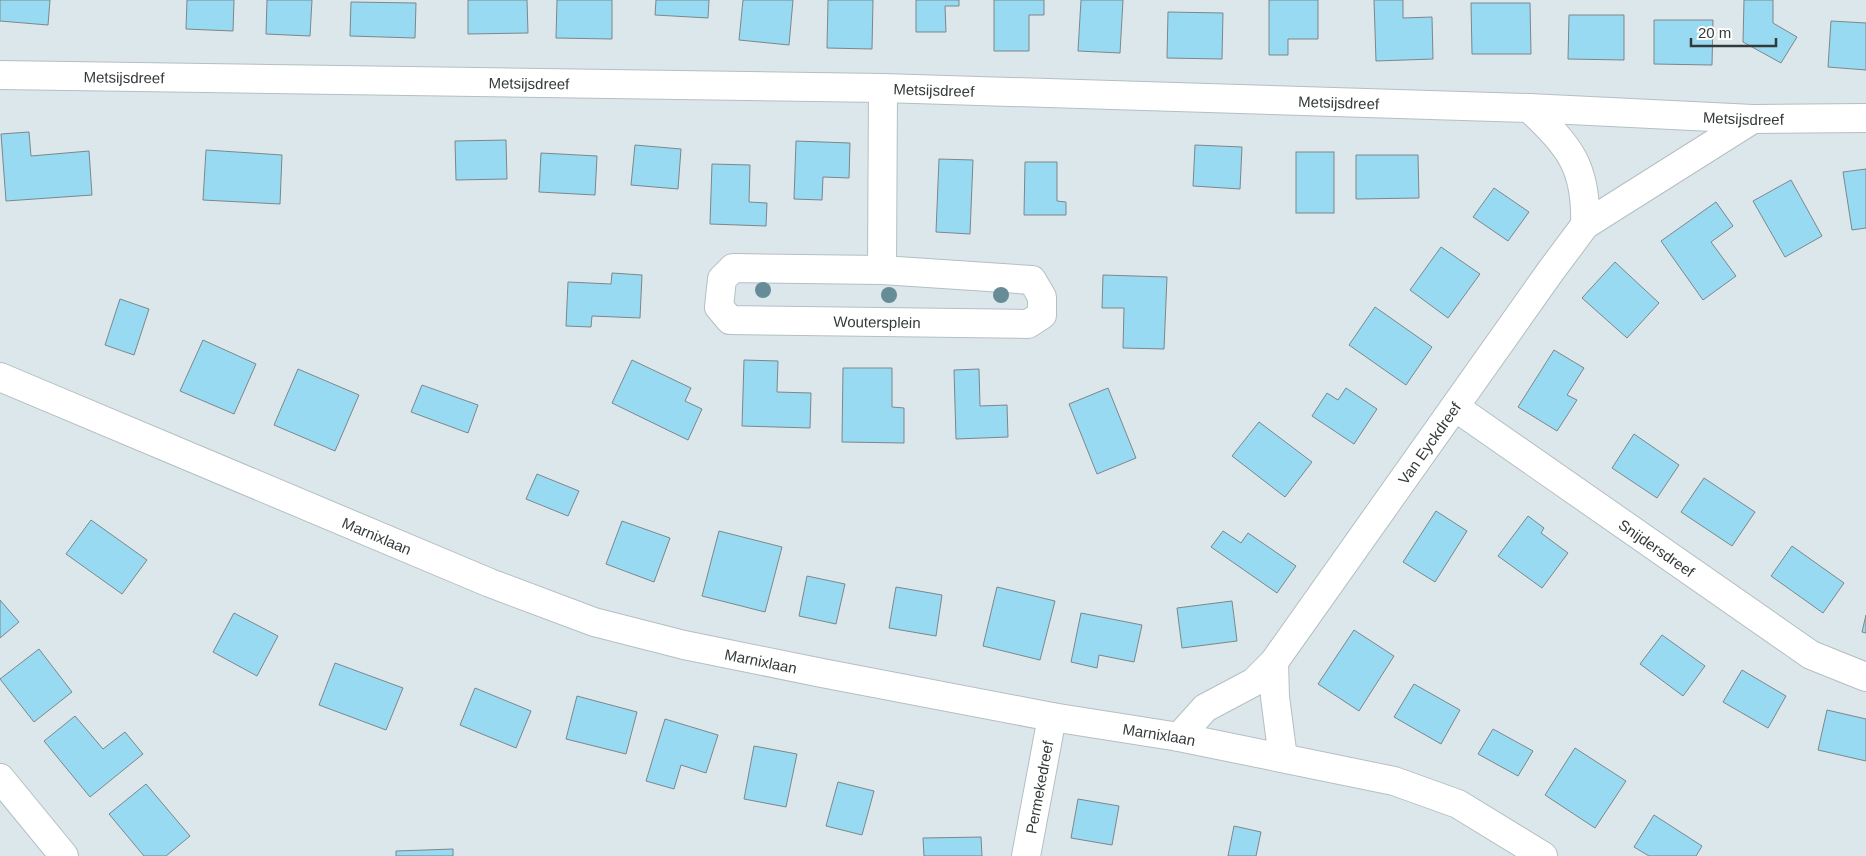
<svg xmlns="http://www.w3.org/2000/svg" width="1866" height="856" font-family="Arial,sans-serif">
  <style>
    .building { fill: #97daf1; stroke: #7d878b }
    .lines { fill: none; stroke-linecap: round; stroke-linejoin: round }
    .street-casing { stroke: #b4bfc3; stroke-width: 30 }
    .street { stroke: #fff; stroke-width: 28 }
    .tree { fill: #658c97 }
    .labels { text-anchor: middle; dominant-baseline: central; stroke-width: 4.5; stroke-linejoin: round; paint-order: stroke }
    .street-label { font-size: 15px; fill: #34393a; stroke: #fff }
  </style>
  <rect width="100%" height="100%" fill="#dce7eb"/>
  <g class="building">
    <polygon points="0,0 50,0 48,25 0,21"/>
    <polygon points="187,0 234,0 233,31 186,29"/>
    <polygon points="267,0 312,0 310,36 266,34"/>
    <polygon points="468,0 527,0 528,33 468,34"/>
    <polygon points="557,0 612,0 612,39 556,38"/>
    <polygon points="656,0 709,0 708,18 655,15"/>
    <polygon points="743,0 793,0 789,45 739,40"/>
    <polygon points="828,0 873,0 872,49 827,48"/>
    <polygon points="916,0 959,0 959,6 945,6 946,32 916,32"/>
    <polygon points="994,0 1044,0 1044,15 1029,15 1029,51 994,51"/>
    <polygon points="1081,0 1123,0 1120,53 1078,51"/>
    <polygon points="1269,0 1318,0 1318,39 1288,39 1288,55 1269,55"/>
    <polygon points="1374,0 1403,0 1403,18 1432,17 1433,59 1376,61"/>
    <polygon points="1744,0 1773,0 1773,23 1797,37 1781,63 1743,42"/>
    <polygon points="351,2 416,3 415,38 350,36"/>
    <polygon points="1471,3 1530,3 1531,54 1472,54"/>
    <polygon points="1168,12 1223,13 1222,59 1167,58"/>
    <polygon points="1569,15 1624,15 1624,60 1568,59"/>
    <polygon points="1654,20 1713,20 1712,65 1654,64"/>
    <polygon points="1831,21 1866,23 1866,70 1828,67"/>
    <polygon points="29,132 31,156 89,151 92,195 6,201 1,134"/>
    <polygon points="506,140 507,179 456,180 455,141"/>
    <polygon points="796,141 850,143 849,178 823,177 822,200 794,199"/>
    <polygon points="635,145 681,149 678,189 631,185"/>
    <polygon points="1195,145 1242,147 1240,189 1193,186"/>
    <polygon points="206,150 282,155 280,204 203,200"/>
    <rect x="1296" y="152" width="38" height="61"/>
    <polygon points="541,153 597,156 595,195 539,192"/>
    <polygon points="1356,155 1418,155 1419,198 1356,199"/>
    <polygon points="939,159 973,160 970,234 936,232"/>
    <polygon points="1025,162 1057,162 1057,201 1066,202 1066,215 1024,215"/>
    <polygon points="712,164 750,165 749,202 767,203 766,226 710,224"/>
    <polygon points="1866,169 1866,228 1852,230 1843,172"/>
    <polygon points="1791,180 1822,236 1785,257 1753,201"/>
    <polygon points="1494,188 1529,212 1508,241 1473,217"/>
    <polygon points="1716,202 1733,226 1711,242 1736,276 1703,300 1661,241"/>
    <polygon points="1441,247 1480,274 1448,318 1410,290"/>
    <polygon points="1615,262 1659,303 1627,338 1582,298"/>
    <polygon points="612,273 642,275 640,318 592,316 591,327 566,326 568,282 611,284"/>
    <polygon points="1103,275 1167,277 1164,349 1123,348 1124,308 1102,308"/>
    <polygon points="120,299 149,309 134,355 105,345"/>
    <polygon points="1375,307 1432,347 1406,385 1349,345"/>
    <polygon points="203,340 256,364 234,414 180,391"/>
    <polygon points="1554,350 1584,368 1567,395 1577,400 1557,431 1518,407"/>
    <polygon points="632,360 691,388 685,401 702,409 688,440 612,403"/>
    <polygon points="744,360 778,361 777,392 811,393 810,428 742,426"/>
    <polygon points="843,368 892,368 892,407 904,408 904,443 842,442"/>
    <polygon points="298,369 359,395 335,451 274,425"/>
    <polygon points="979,369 980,406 1007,405 1008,437 956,439 954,370"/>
    <polygon points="422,385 478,405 468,433 411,412"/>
    <polygon points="1108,388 1136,458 1097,474 1069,404"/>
    <polygon points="1346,388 1377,409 1354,444 1312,416 1327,393 1338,400"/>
    <polygon points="1259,422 1312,462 1285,497 1232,456"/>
    <polygon points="1634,434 1679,465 1657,498 1612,468"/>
    <polygon points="537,474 579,491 568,516 526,499"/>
    <polygon points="1704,478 1755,512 1732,546 1681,512"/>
    <polygon points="1436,511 1467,531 1435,582 1403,562"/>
    <polygon points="1528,516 1544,528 1541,533 1568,553 1542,588 1498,556"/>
    <polygon points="91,520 147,560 122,594 66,554"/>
    <polygon points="622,521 670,538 654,582 606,564"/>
    <polygon points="719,531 782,547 765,612 702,596"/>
    <polygon points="1223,531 1241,543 1248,533 1296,566 1277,593 1211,547"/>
    <polygon points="1792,546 1844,583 1823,613 1771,576"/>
    <polygon points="807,576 845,584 836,624 799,616"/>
    <polygon points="896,587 942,595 936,636 889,628"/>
    <polygon points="997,587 1055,601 1040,660 983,646"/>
    <polygon points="0,600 19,622 0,638"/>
    <polygon points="1232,601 1237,641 1182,648 1177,608"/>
    <polygon points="234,613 278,636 257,676 213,652"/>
    <polygon points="1081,613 1142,625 1134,662 1099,655 1097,668 1071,662"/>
    <polygon points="1866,615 1866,633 1862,632"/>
    <polygon points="1354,630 1394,656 1359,711 1318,684"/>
    <polygon points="1662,635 1705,666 1683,696 1640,664"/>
    <polygon points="39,649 72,692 34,722 0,679"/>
    <polygon points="335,663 403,688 386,730 319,705"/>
    <polygon points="1742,670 1786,696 1768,728 1723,702"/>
    <polygon points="1414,684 1460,710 1441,744 1394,717"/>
    <polygon points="475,688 531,711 516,748 460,725"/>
    <polygon points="577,696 637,712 626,754 566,739"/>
    <polygon points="1827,710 1866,719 1866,761 1818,750"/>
    <polygon points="75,716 103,749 125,732 143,754 90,797 44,741"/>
    <polygon points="665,719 718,735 706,773 681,765 674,789 646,781"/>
    <polygon points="1493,729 1533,751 1518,776 1478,754"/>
    <polygon points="754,746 797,754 786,807 744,799"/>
    <polygon points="1575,748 1626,781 1595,828 1545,795"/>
    <polygon points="838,782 874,791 862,835 826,826"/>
    <polygon points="146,784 190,836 166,856 144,856 109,814"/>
    <polygon points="1078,799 1119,806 1112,845 1071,838"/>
    <polygon points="1654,815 1702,846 1696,856 1649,856 1634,847"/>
    <polygon points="1234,826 1261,832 1256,856 1228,856"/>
    <polygon points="981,837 982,856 924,856 923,838"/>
    <polygon points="453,849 453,856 396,856 396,851"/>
  </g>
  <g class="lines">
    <defs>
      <g id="street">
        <path id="s1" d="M0 75 883 88 1529 108 1753 119 1866 118"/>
        <path d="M1529 108C1570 147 1587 167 1585 225"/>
        <polygon points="733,268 882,270 1032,280 1042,297 1042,315 1028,324 730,320 719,307 722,279"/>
        <polyline points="882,270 883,88"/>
        <path id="s2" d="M0 377 490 583 594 622 684 645 822 673 1052 717 1179 737 1394 781 1458 804 1543 856"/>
        <path id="s3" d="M1455 407 1811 655 1866 677"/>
        <polyline points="1274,662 1275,697 1283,758"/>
        <path id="s4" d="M1179 737 1205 708 1254 682 1274 662 1550 272 1585 225 1753 119"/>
        <polyline points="0,778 64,856"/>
        <path id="s5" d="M1026 856 1052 717"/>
      </g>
    </defs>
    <use href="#street" class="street-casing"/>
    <use href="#street" class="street"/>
  </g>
  <g class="tree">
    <circle cx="763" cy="290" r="8"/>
    <circle cx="889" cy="295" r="8"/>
    <circle cx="1001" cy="295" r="8"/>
  </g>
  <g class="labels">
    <g class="street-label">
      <text stroke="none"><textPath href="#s1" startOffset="124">Metsijsdreef</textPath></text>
      <text stroke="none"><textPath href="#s1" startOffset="529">Metsijsdreef</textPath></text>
      <text stroke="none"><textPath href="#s1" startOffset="934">Metsijsdreef</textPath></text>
      <text stroke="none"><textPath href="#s1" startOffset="1339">Metsijsdreef</textPath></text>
      <text stroke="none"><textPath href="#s1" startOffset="1744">Metsijsdreef</textPath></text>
      <text transform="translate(877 322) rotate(1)">Woutersplein</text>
      <text stroke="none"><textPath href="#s4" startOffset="391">Van Eyckdreef</textPath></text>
      <text stroke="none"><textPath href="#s2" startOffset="409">Marnixlaan</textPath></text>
      <text stroke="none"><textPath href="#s3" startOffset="246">Snijdersdreef</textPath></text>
      <text stroke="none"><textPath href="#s2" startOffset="814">Marnixlaan</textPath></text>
      <text stroke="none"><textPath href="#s2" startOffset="1219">Marnixlaan</textPath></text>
      <text stroke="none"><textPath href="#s5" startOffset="70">Permekedreef</textPath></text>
    </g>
  </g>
  <path d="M1691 38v8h85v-8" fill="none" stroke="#34393a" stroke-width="2.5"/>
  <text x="1698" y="38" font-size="15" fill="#34393a" stroke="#ffffff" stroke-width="4" paint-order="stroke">20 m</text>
</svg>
